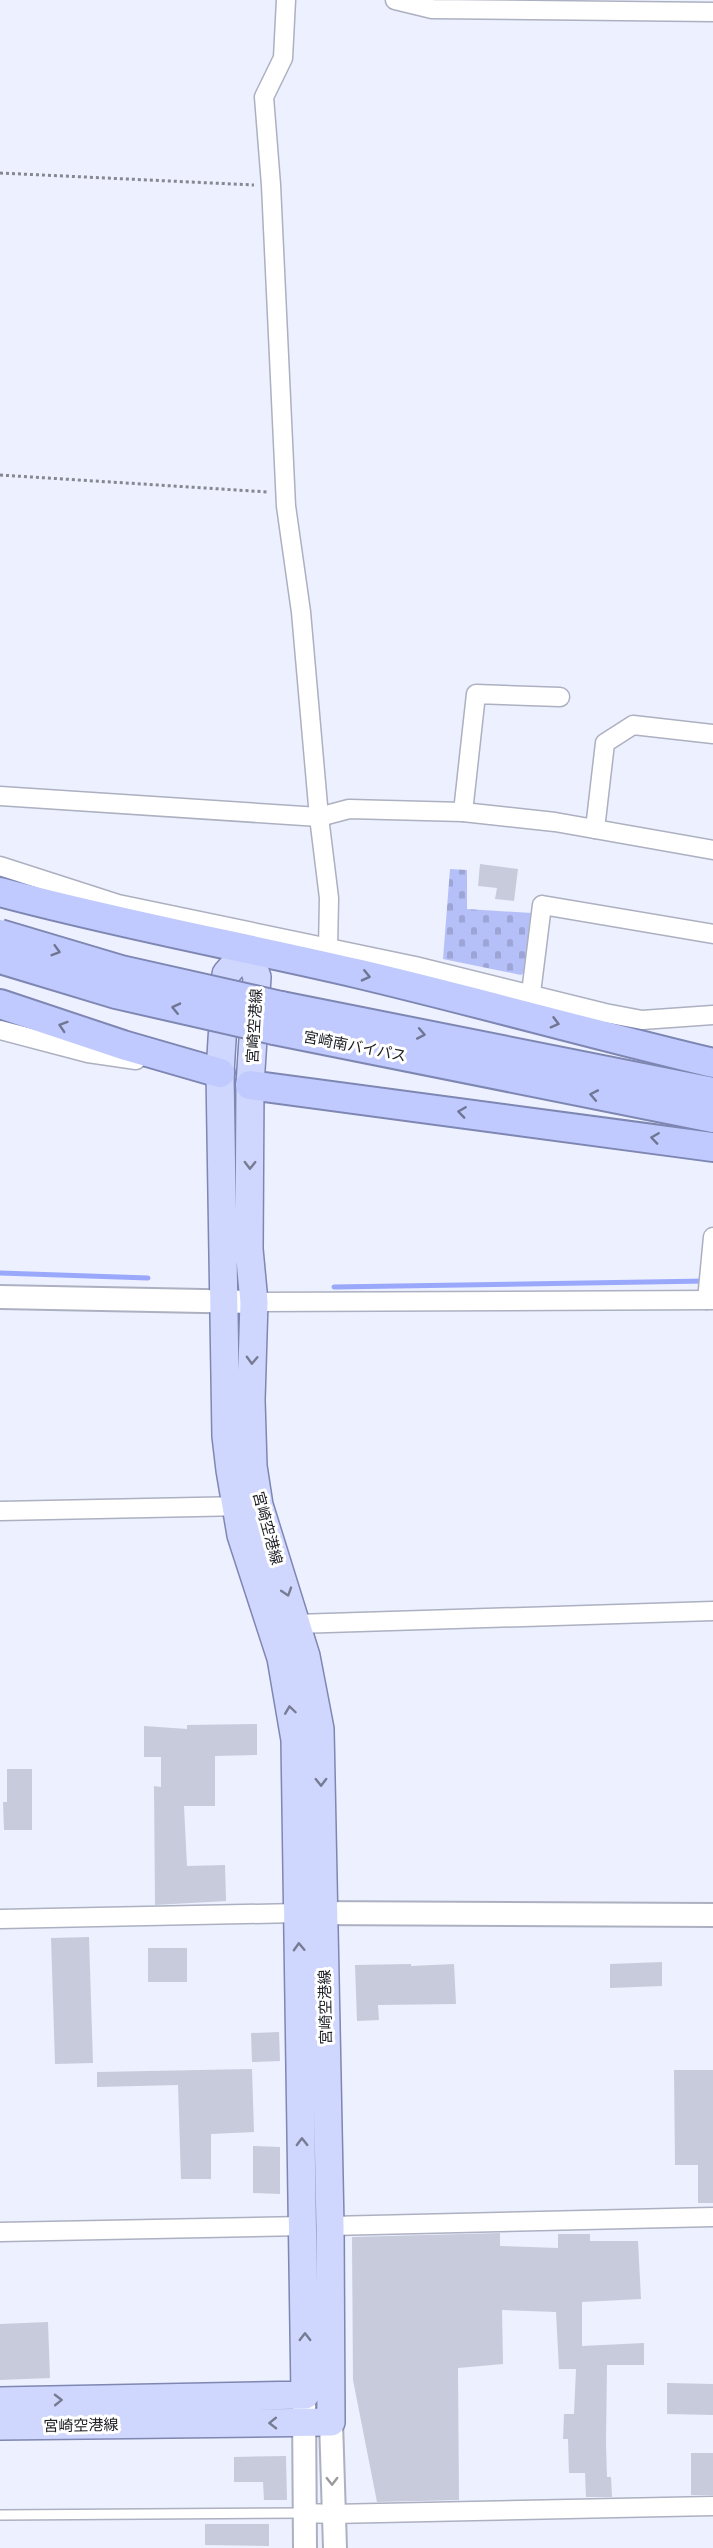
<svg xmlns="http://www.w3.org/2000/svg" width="713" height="2548" font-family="Mulish,'Noto Sans JP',sans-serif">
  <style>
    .cemetery { fill: url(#cemetery-stones) }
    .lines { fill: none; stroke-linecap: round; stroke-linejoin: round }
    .stream { stroke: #9aa8fb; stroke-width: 5 }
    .building { fill: #c7cbdb }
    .service-casing { stroke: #acb0c0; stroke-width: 12 }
    .minor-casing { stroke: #acb0c0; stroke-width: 21 }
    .tertiary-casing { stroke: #acb0c0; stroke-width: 26 }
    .primary-casing { stroke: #7e86b2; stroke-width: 30 }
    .trunk-casing { stroke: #7e86b2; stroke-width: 32 }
    .path { stroke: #858791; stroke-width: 3; stroke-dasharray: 3 3; stroke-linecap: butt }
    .service { stroke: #fff; stroke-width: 9 }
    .minor { stroke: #fff; stroke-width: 18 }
    .tertiary { stroke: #fff; stroke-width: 22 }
    .primary { stroke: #d0d7fe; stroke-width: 27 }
    .trunk { stroke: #c0cafe; stroke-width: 28 }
    .trunk-bridge-casing { stroke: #7e86b2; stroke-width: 32; stroke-linecap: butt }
    .trunk-bridge { stroke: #c0cafe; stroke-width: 28 }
    .oneway { stroke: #707692 }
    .oneway2 { stroke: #787c92 }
    .oneway3 { stroke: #9b9b9e }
    .labels { text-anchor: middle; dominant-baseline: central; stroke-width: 6; stroke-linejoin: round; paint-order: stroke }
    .street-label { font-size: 15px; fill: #202127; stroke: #fff }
  </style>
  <defs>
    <pattern id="cemetery-stones" width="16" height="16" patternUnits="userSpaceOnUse" patternTransform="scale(1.5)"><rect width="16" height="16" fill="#b6c0f8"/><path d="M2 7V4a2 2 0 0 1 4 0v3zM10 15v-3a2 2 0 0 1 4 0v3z" fill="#9ca5d5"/></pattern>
  </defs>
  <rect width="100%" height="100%" fill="#edf0fe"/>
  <polygon class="cemetery" points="450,869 467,870 467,909 532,913 528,970 521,975 443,959"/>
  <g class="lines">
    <g class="stream">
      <polyline points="0,1273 148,1278"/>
      <polyline points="334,1287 707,1281"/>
    </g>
  </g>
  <g class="building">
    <polygon points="480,864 518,869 514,901 495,899 497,888 478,886"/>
    <polygon points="257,1724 257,1755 215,1756 215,1806 184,1806 187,1866 225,1865 226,1901 155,1905 154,1786 161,1787 161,1757 144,1757 144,1726 187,1729 187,1725"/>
    <polygon points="7,1769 32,1769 32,1830 4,1830 3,1802 7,1802"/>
    <polygon points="89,1937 93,2063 55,2064 51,1938"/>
    <rect x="148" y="1948" width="39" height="34"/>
    <polygon points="662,1962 662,1986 610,1988 610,1964"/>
    <polygon points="411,1964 411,1966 454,1964 456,2004 378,2005 379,2020 357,2021 355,1965"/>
    <polygon points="279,2032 280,2061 252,2062 251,2033"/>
    <polygon points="252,2069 254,2132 211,2134 211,2179 181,2179 178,2085 97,2087 97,2072"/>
    <polygon points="674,2070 713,2070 713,2203 698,2203 698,2165 675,2165"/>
    <polygon points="253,2146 280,2147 280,2194 253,2193"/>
    <polygon points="500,2233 500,2246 558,2248 558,2234 590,2234 590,2241 638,2241 641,2299 582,2302 582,2346 644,2343 644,2365 607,2365 606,2443 607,2477 611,2477 612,2497 586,2497 585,2473 569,2473 568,2439 563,2439 564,2414 574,2414 576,2369 559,2369 556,2312 502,2310 503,2364 458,2368 459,2500 377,2502 353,2380 352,2237"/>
    <polygon points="48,2322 50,2378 0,2380 0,2324"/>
    <polygon points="667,2383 713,2384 713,2415 667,2414"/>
    <rect x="691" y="2453" width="22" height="42"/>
    <polygon points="286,2456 287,2500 264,2500 263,2482 234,2482 234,2457"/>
    <polygon points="205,2524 269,2524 269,2546 205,2545"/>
  </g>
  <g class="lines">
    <defs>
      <polyline id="service" points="0,2515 304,2513"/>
      <g id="minor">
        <polyline points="286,0 283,58 264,97 271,185 286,506 301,612 319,817 329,898 328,949"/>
        <polyline points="395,0 432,9 713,12"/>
        <polyline points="0,796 319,817 349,809 463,812 555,822 713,850"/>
        <polyline points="463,812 476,694 560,697"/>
        <polyline points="595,829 605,743 633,725 713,734"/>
        <polyline points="0,866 118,904 415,966 605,1013 642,1020 713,1015"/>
        <polyline points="531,993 542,905 713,934"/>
        <polyline points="0,1030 88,1053 136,1060"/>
        <polyline points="707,1300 713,1237"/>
        <polyline points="254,1302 713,1300"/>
        <polyline points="0,1511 245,1506"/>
        <polyline points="296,1624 713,1611"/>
        <polyline points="0,1919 298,1913"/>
        <polyline points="330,2226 713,2217"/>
        <polyline points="0,2232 304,2226"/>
        <polyline points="306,2513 332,2514 713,2506"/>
      </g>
      <g id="tertiary">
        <polyline points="0,1297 254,1302"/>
        <polyline points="308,1913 713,1915"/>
        <polyline points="304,2406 305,2548"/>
        <polyline points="331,2422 335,2548"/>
      </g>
      <polyline id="primary" points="0,2401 305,2395 295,1740 281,1658 241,1535 230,1470 226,1436 220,1073 226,974 247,950 257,977 250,1085 249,1249 254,1302 251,1400 253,1466 259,1505 306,1656 320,1729 330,2226 331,2422 0,2426"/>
      <g id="trunk">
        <path d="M0 892C119 924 240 946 360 974 478 1002 595 1035 713 1063"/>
        <polyline points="0,1004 123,1045 220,1073"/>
        <polyline points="281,1006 713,1092"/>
        <polyline points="274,1030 713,1118"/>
        <polyline points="250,1085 713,1147"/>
      </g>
    </defs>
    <use href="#service" class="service-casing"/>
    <use href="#minor" class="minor-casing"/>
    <use href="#tertiary" class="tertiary-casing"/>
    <use href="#primary" class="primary-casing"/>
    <use href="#trunk" class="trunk-casing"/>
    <g class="path">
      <polyline points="0,173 254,185"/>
      <polyline points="0,475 268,492"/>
    </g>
    <use href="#service" class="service"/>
    <use href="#minor" class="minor"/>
    <use href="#tertiary" class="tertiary"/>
    <use href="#primary" class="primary"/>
    <use href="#trunk" class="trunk"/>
    <defs>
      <g id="trunk-bridge">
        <polyline points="0,934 121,970 281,1006"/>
        <polyline points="0,959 116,994 274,1030"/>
      </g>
    </defs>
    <use href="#trunk-bridge" class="trunk-bridge-casing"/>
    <use href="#trunk-bridge" class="trunk-bridge"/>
  </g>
  <defs><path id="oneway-chevron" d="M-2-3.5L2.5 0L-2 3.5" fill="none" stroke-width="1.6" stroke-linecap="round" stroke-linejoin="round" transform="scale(1.5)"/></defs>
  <g class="oneway">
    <use href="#oneway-chevron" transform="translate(56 951) rotate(16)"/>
    <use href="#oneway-chevron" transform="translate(366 976) rotate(13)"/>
    <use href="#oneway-chevron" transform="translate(176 1008) rotate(-167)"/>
    <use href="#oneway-chevron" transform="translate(555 1023) rotate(15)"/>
    <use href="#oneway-chevron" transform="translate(63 1026) rotate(-162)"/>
    <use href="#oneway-chevron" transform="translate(421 1034) rotate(11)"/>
    <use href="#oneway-chevron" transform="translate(594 1095) rotate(-169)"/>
    <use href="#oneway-chevron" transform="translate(462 1112) rotate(-172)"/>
    <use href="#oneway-chevron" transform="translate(655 1138) rotate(-172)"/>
  </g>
  <g class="oneway2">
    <use href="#oneway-chevron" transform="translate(250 1165) rotate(91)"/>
    <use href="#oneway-chevron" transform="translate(252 1360) rotate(92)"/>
    <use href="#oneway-chevron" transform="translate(287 1592) rotate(72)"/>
    <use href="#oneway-chevron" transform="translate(290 1710) rotate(-98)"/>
    <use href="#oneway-chevron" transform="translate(321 1782) rotate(89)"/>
    <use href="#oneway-chevron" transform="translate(299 1947) rotate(-92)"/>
    <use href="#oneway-chevron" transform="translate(302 2142) rotate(-91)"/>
    <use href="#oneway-chevron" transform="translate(305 2337) rotate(-90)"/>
    <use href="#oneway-chevron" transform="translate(58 2400) rotate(-1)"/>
    <use href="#oneway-chevron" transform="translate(273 2423) rotate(179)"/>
  </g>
  <use class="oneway3" href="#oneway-chevron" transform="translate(332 2481) rotate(89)"/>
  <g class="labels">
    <g class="street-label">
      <text transform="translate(254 1026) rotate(-87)">宮崎空港線</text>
      <text transform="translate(355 1046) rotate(11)">宮崎南バイパス</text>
      <text transform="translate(268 1528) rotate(75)">宮崎空港線</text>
      <text transform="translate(325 2007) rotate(-91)">宮崎空港線</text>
      <text transform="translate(81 2425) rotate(-1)">宮崎空港線</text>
    </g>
  </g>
</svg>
